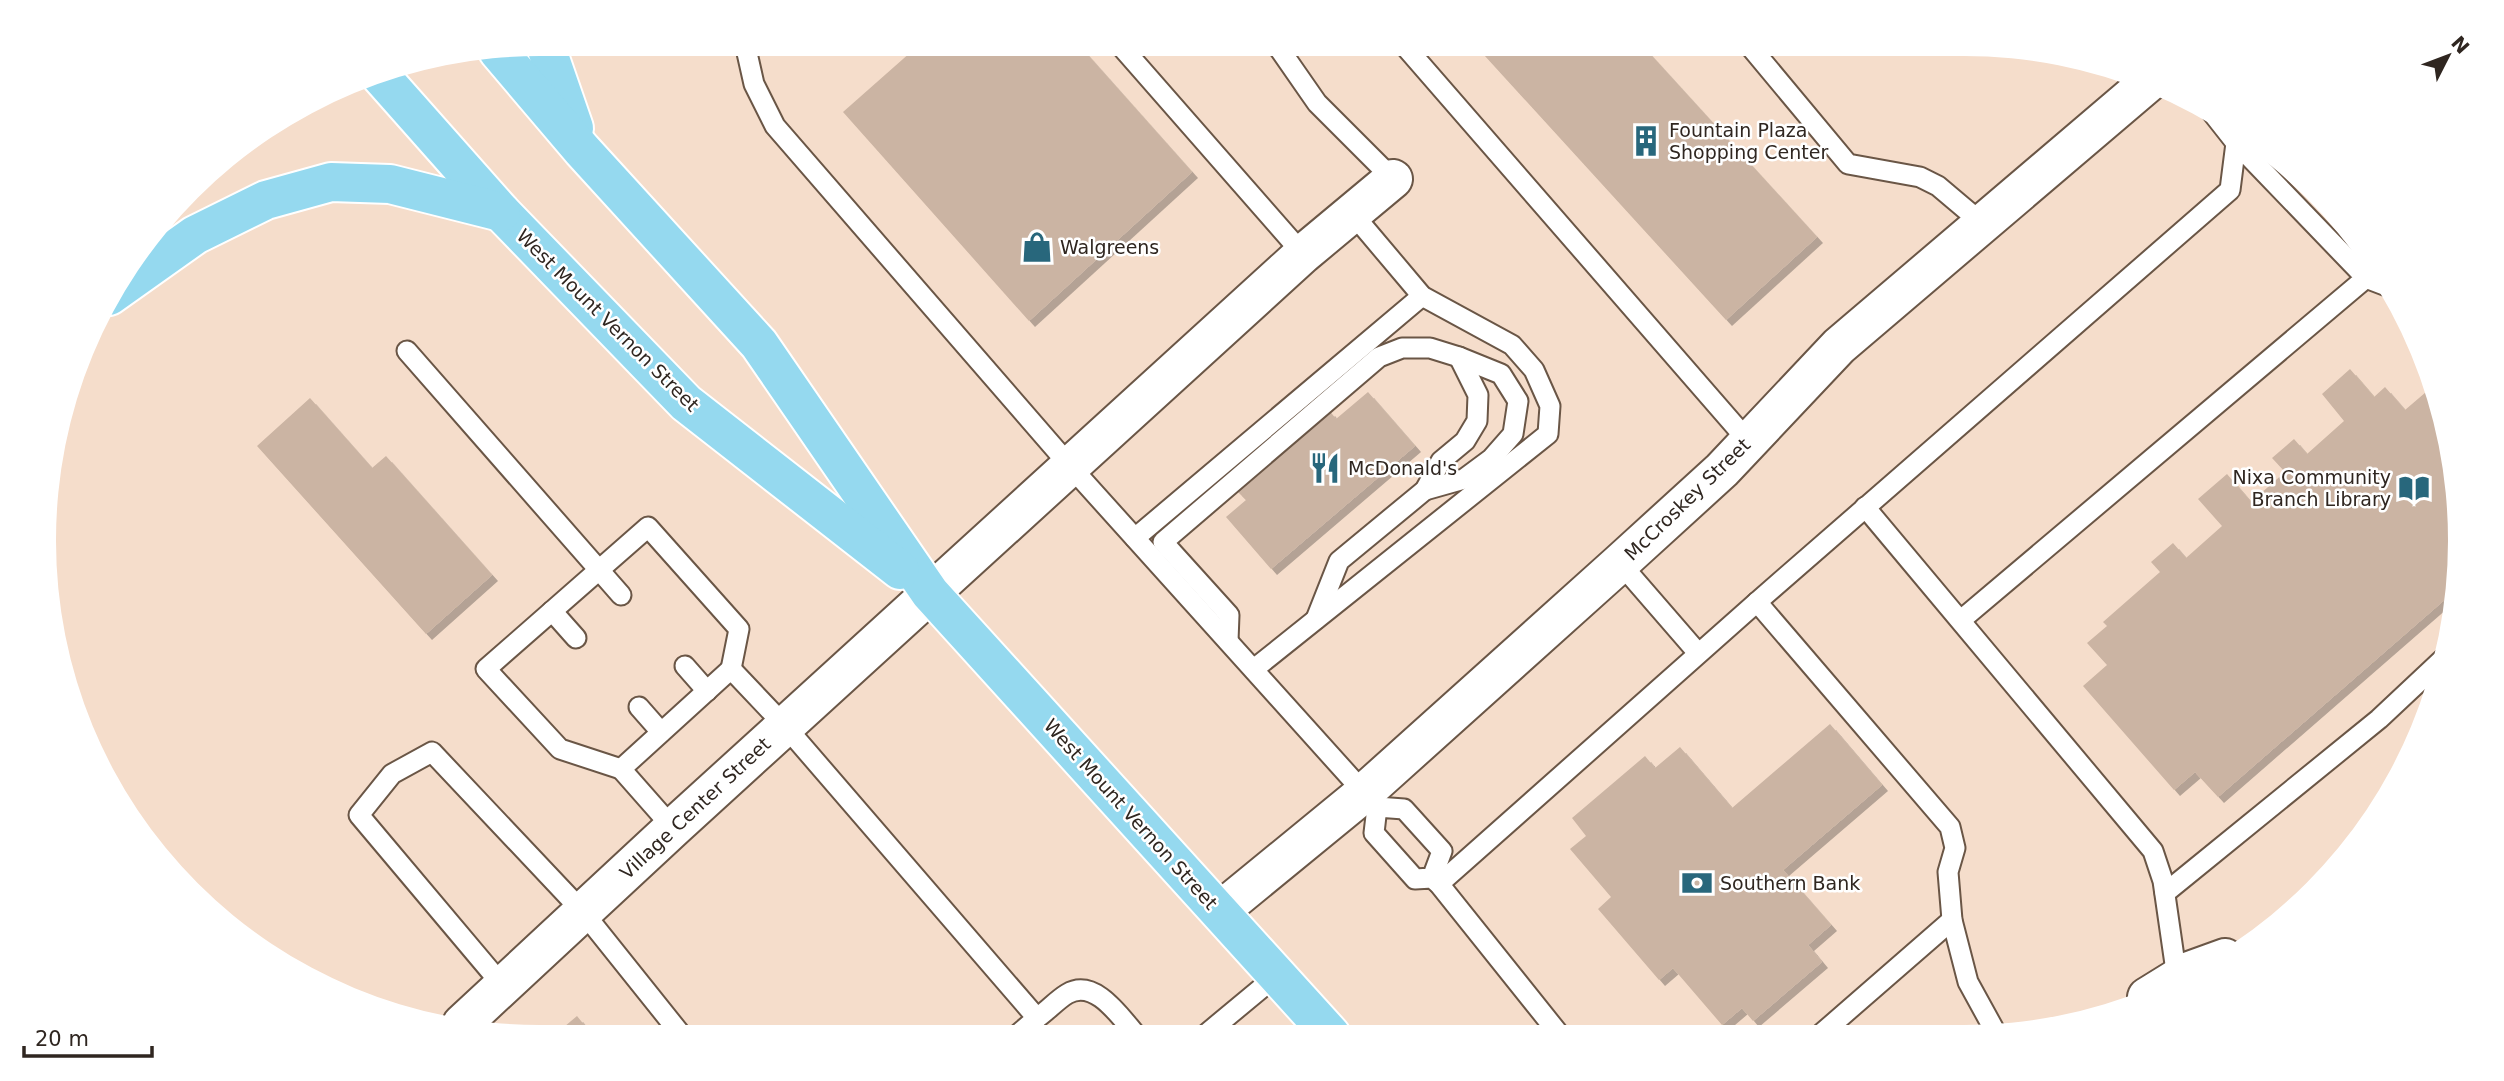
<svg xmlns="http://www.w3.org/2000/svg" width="2504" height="1081" font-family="'DejaVu Sans',sans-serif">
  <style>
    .building { fill: #cbb4a3; filter: url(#shadow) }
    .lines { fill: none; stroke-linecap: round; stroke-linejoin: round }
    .lane-casing { stroke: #6a5646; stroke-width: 23 }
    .street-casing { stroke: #6a5646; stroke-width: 42 }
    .primary-casing { stroke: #fff; stroke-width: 42 }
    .lane { stroke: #fff; stroke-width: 19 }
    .street { stroke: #fff; stroke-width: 38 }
    .primary { stroke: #95d9ef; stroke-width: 38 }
    .labels { text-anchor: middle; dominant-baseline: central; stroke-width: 5; stroke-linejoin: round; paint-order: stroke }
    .poi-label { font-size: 19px; fill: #2f2620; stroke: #fff; text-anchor: start }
    .street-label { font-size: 19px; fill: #2f2620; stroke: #fff }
  </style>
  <defs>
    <filter id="shadow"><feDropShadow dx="6" dy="6" stdDeviation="0" flood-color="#0004"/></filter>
  </defs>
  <rect width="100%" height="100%" fill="#f5ddcb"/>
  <g class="building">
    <polygon points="920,44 1078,44 1192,172 1029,321 843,112"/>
    <polygon points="1474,44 1641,44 1817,237 1726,320"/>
    <polygon points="2350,369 2374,397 2385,387 2405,410 2426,392 2443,410 2459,508 2457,589 2218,797 2195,772 2174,790 2083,686 2107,665 2087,643 2107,626 2103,622 2160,572 2151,562 2173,543 2186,558 2222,526 2198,499 2227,474 2251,502 2285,472 2272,458 2294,439 2307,454 2344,421 2322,394"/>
    <polygon points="1368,392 1415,446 1271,569 1226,517 1246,500 1236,490 1329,410 1336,419"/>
    <polygon points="310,398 372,468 386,456 492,575 426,634 257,446"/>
    <polygon points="1830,724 1882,785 1783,870 1831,925 1808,945 1822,962 1753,1021 1742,1008 1722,1025 1673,968 1659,980 1598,909 1611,897 1570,849 1586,836 1572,818 1645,756 1655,768 1680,747 1732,808"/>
    <polygon points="577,1016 594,1037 552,1037"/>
  </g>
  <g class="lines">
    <defs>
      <g id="lane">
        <polyline points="745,44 754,84 775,126 1070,466 1377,807"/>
        <polyline points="1119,44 1303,254"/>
        <polyline points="1276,44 1317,103 1393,179"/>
        <polyline points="1403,44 1749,442"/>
        <polyline points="1748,44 1848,164 1920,177 1938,186 1983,224"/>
        <polyline points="2366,278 2387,286"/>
        <polyline points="407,351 621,595"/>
        <polyline points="1865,507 2153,851 2163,881 2177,978"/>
        <polyline points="1135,538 1422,296"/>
        <polyline points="1620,563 1698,653"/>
        <polyline points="1757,602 1950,827 1955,848 1948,872 1952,920 1968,982 1996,1033"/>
        <polyline points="552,611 576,638"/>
        <polyline points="1316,619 1339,561 1425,490 1441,461 1465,441 1477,421 1478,395 1459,357"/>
        <polyline points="1961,620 2366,278 2236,143"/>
        <polyline points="1228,641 1229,615 1163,542 1379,357 1402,348 1430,348 1459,357 1501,374 1518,401 1513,434 1491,459 1464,479 1425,490"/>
        <polyline points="685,666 707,691"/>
        <polyline points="1254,669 1548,434 1550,406 1534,370 1512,345 1422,296 1352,213"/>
        <polyline points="639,707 661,732"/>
        <polyline points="621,769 560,749 486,669 648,527 739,629 731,669"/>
        <polyline points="673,828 621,769 731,669 785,726 1037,1018 1016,1036"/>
        <polyline points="1432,878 1442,851 1404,809 1377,807 1374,833 1415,879 1432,878 1439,884 1559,1034"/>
        <polyline points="1439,884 1757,602 2230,190 2236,143 2210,110"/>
        <polyline points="2165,893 2379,719 2443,659"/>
        <polyline points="503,986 359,815 392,774 432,752 583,912 683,1037"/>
        <path d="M1037 1018C1047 1011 1057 1000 1067 994 1095 977 1121 1018 1137 1036"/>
        <polyline points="1821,1034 1952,920"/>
        <polyline points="1205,1035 1276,976"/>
      </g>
      <g id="street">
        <polyline points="1220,911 1364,793 1620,563 1722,470 1839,346 2149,82"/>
        <polyline points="2147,997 2189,971 2225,958"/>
        <polyline points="462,1024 673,828 1303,254 1393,179"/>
      </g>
      <g id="primary">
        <polyline points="545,44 574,128"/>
        <polyline points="498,51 582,150 759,344 930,593 1331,1035"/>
        <polyline points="377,72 501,212 686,403 900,570"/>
        <polyline points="109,296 195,235 266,200 331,182 390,184 501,212"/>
      </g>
    </defs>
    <use href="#lane" class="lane-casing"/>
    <use href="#street" class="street-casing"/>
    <use href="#primary" class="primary-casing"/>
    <use href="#lane" class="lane"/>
    <use href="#street" class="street"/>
    <use href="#primary" class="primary"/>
  </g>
  <defs>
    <symbol id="building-bare" viewBox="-9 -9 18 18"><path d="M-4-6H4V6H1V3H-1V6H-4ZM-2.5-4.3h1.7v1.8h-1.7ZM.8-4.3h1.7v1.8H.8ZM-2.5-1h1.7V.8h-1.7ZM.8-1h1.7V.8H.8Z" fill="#28677c" stroke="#fff" stroke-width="2.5" paint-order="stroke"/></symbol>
    <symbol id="shop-bare" viewBox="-9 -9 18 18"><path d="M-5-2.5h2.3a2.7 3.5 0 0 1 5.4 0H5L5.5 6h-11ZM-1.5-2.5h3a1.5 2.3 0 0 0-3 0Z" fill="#28677c" stroke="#fff" stroke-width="2.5" paint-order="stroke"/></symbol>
    <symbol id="restaurant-bare" viewBox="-9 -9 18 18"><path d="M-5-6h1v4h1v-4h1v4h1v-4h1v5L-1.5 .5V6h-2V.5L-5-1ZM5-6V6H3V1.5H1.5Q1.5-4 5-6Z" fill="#28677c" stroke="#fff" stroke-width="2.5" paint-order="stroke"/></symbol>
    <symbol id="library-bare" viewBox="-9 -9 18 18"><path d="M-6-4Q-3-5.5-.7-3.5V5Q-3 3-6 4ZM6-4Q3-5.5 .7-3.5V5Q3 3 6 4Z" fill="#28677c" stroke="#fff" stroke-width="2.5" paint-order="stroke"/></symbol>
    <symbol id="bank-bare" viewBox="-9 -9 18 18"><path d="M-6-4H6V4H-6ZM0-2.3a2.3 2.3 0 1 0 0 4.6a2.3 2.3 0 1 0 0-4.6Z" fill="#28677c" stroke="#fff" stroke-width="2.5" paint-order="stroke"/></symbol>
  </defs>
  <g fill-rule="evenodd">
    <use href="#building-bare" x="1624" y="119" width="44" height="44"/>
    <use href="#shop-bare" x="1015" y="225" width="44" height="44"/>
    <use href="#restaurant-bare" x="1303" y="446" width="44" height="44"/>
    <use href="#library-bare" x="2392" y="466" width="44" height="44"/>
    <use href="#bank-bare" x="1675" y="861" width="44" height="44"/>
  </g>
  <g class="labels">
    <g class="poi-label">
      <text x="1669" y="130">Fountain Plaza<tspan x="1669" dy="22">Shopping Center</tspan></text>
      <text x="1060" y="247">Walgreens</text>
      <text x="1348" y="468">McDonald's</text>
      <text x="2391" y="477" text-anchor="end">Nixa Community<tspan x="2391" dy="22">Branch Library</tspan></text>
      <text x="1720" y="883">Southern Bank</text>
    </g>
    <g class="street-label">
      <text transform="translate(608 320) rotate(45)">West Mount Vernon Street</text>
      <text transform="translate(1687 499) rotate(-44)">McCroskey Street</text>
      <text transform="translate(695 808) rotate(-43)">Village Center Street</text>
      <text transform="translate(1131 814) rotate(48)">West Mount Vernon Street</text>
    </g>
  </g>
  <path d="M0 0H2504V1081H0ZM540 56H1964A484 484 0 0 1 2448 540V541A484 484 0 0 1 1964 1025H540A484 484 0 0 1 56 541V540A484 484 0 0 1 540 56Z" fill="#fff" fill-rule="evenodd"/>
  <g transform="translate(2448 56) rotate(48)" stroke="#ffffff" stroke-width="5" paint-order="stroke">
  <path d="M0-5L12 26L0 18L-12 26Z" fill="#2f2620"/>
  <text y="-10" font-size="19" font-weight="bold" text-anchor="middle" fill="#2f2620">N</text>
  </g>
  <path d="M24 1046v10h128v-10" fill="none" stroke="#2f2620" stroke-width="3.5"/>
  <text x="35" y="1046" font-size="21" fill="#2f2620" stroke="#ffffff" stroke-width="5" paint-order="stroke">20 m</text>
</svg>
